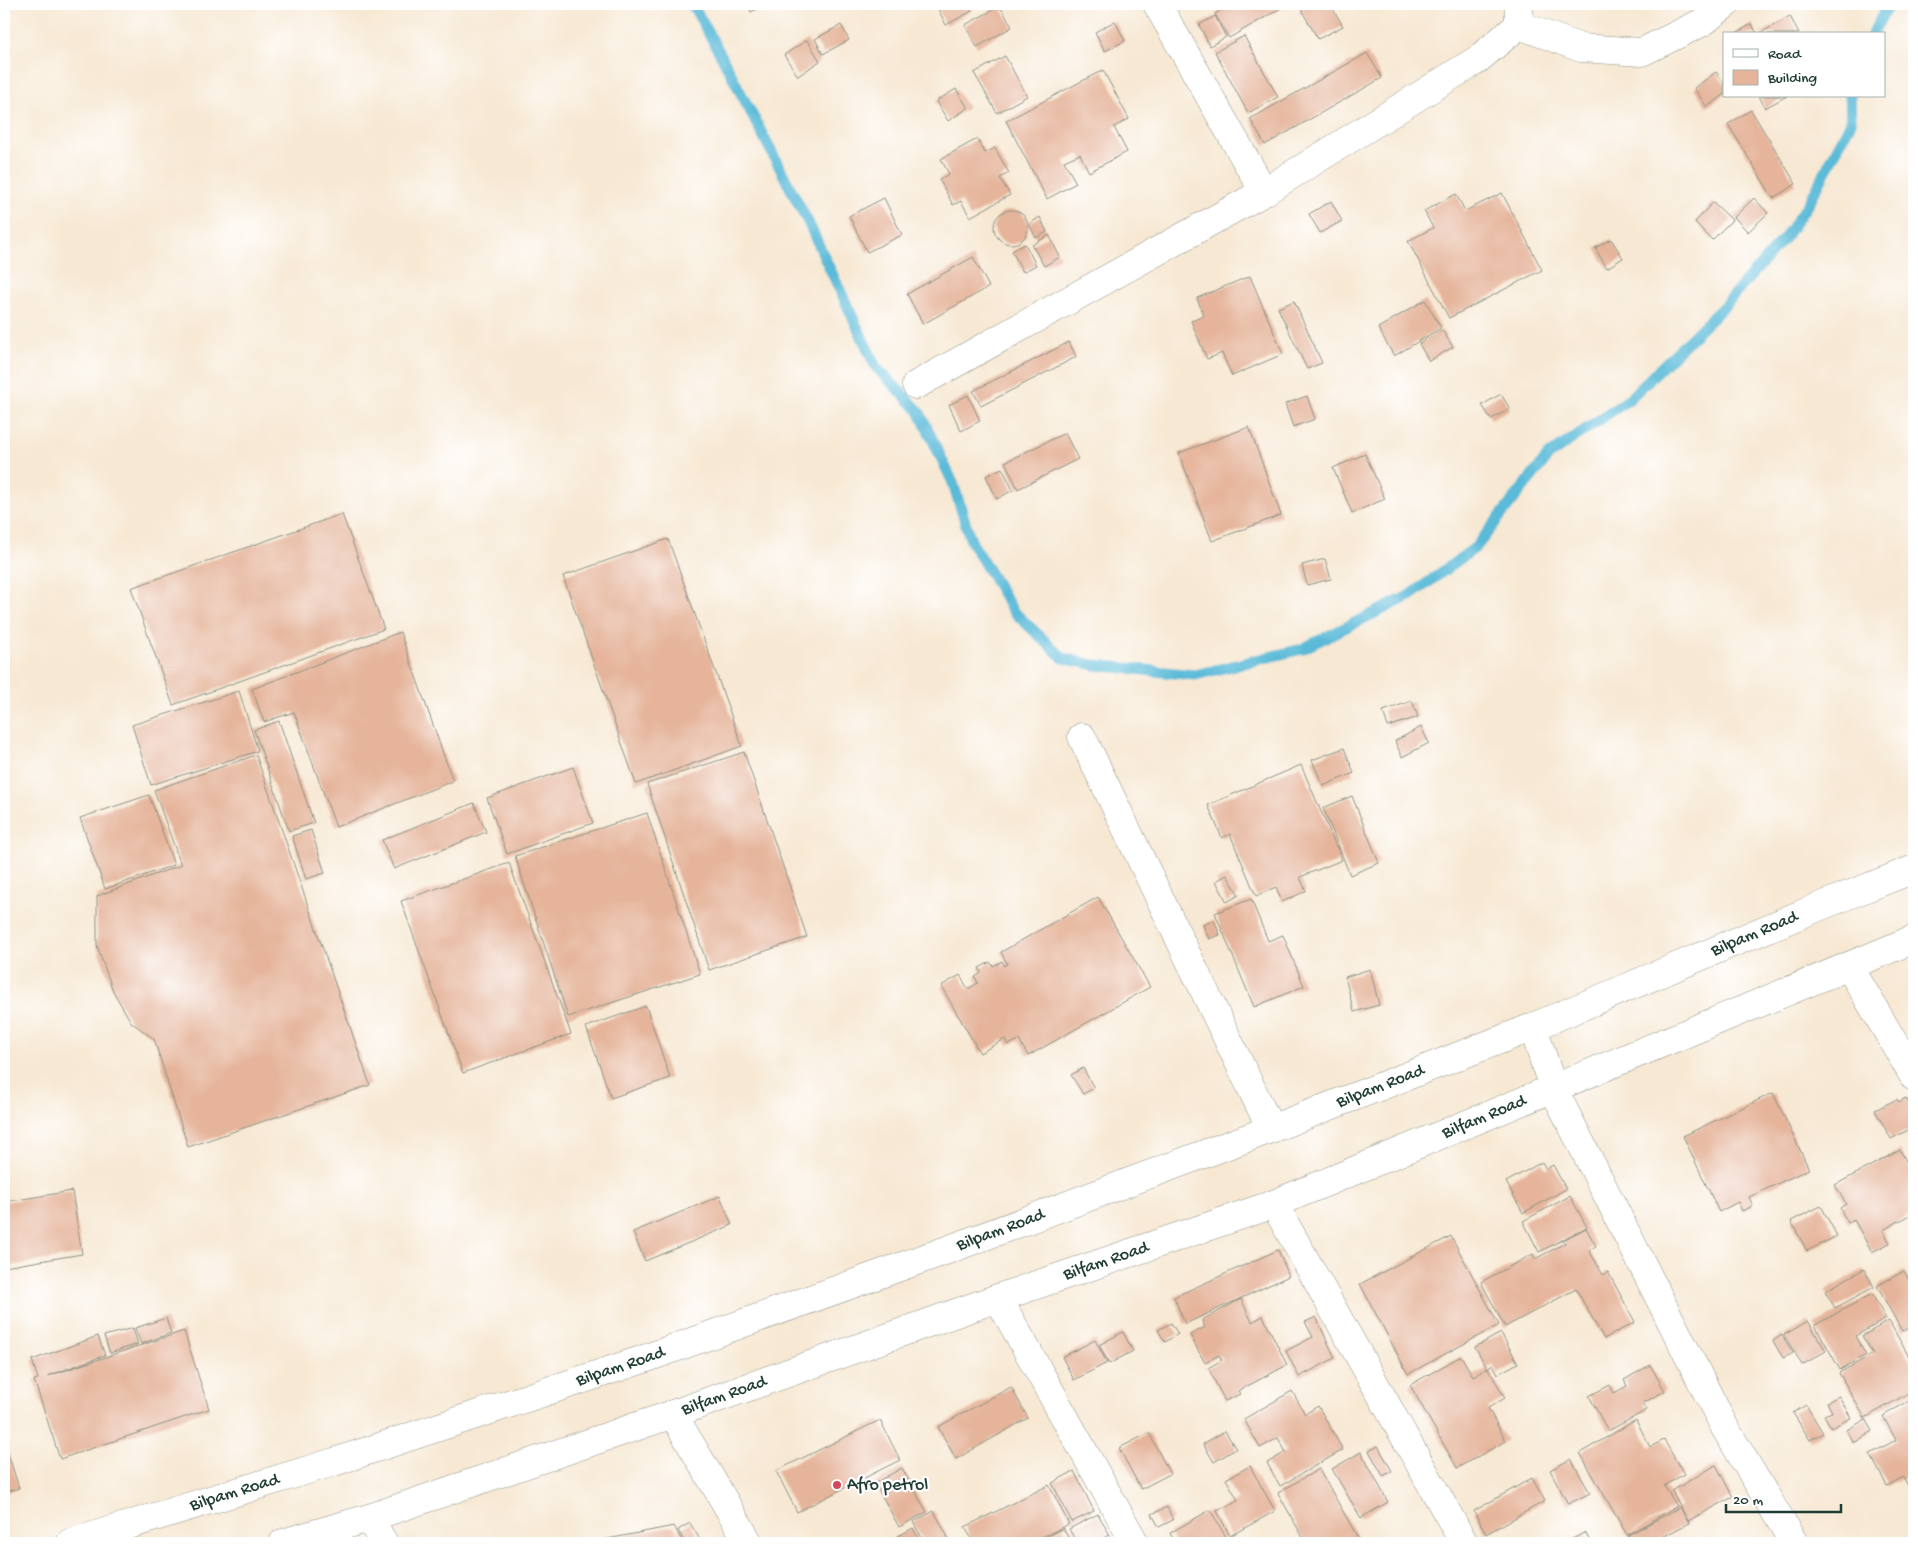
<svg xmlns="http://www.w3.org/2000/svg" width="1918" height="1547" font-family="'Gochi Hand',sans-serif">
  <style>
    .lines { fill: none; stroke-linecap: round; stroke-linejoin: round }
    .stream { stroke: #5abad8; stroke-width: 11 }
    .building { fill: #e5b49a }
    .street-casing { stroke: #8b9284; stroke-width: 29 }
    .primary-casing { stroke: #8b9284; stroke-width: 29 }
    .street { stroke: #fff; stroke-width: 28 }
    .primary { stroke: #fff; stroke-width: 28 }
    .poi-dot { fill: #d1495b; stroke: #fff; stroke-width: 2 }
    .labels { text-anchor: middle; dominant-baseline: central; stroke-width: 4.5; stroke-linejoin: round; paint-order: stroke }
    .street-label { font-size: 18px; fill: #1f3d34; stroke: #fff }
    .poi-label { font-size: 18px; fill: #1f3d34; stroke: #fff; text-anchor: start }
  </style>
  <rect width="100%" height="100%" fill="#fff"/>
  <filter id="ink" filterUnits="userSpaceOnUse"><feTurbulence type="fractalNoise" baseFrequency=".02" numOctaves="2"/><feDisplacementMap in="SourceGraphic" scale="10" xChannelSelector="R" yChannelSelector="G"/><feConvolveMatrix kernelMatrix="1 2 1 2 8 2 1 2 1" color-interpolation-filters="sRGB"/></filter>
  <filter id="wash" filterUnits="userSpaceOnUse"><feTurbulence type="fractalNoise" baseFrequency=".0096" numOctaves="4" result="noise"/><feDisplacementMap in="SourceGraphic" scale="20" xChannelSelector="R" yChannelSelector="G"/><feGaussianBlur stdDeviation="1.12" result="paint"/><feColorMatrix in="noise" values="0 0 0 0 0 0 0 0 0 0 0 0 0 0 0 0 0 1.4 0 .05"/><feComposite in="paint" operator="in"/></filter>
  <g filter="url(#wash)">
    <rect width="100%" height="100%" fill="#f7e8d3"/>
    <g class="lines">
      <g class="stream">
        <polyline points="692,4 721,55 808,222 876,367 919,411 953,483 971,541 1013,611 1063,658 1094,665 1195,675 1302,649 1411,595 1476,547 1549,455 1628,400 1725,305 1785,237 1810,201 1851,122 1850,96"/>
        <polyline points="1872,34 1889,4"/>
      </g>
    </g>
    <g id="blocks">
      <g class="building">
        <polygon points="747,4 767,4 751,12"/>
        <polygon points="943,4 968,4 972,11 946,25 937,7"/>
        <polygon points="1232,4 1288,4 1229,38 1215,14"/>
        <polygon points="1298,4 1330,4 1343,26 1318,39"/>
        <polygon points="1000,6 1012,27 977,47 965,25"/>
        <polygon points="1215,16 1226,37 1210,46 1199,25"/>
        <polygon points="1790,16 1799,34 1759,34"/>
        <polygon points="1115,21 1125,41 1105,51 1095,32"/>
        <polygon points="1752,24 1757,34 1734,34"/>
        <polygon points="841,25 849,40 823,54 815,39"/>
        <polygon points="1244,36 1278,97 1248,113 1215,52"/>
        <polygon points="807,40 820,61 798,76 784,55"/>
        <polygon points="1367,53 1382,78 1265,145 1250,119"/>
        <polygon points="1005,56 1027,96 997,113 974,73"/>
        <polygon points="1103,70 1129,119 1114,127 1127,152 1089,172 1080,154 1064,161 1076,183 1047,199 1006,121"/>
        <polygon points="1716,72 1724,83 1724,95 1707,107 1694,88"/>
        <polygon points="956,89 968,108 948,121 936,101"/>
        <polygon points="1759,96 1787,96 1765,108"/>
        <polygon points="1751,110 1796,184 1773,198 1728,124"/>
        <polygon points="977,139 985,153 995,148 1009,173 1000,178 1010,195 970,217 961,201 953,205 939,179 949,174 941,159"/>
        <polygon points="1502,193 1542,270 1449,318 1408,241 1433,228 1424,211 1456,194 1465,211"/>
        <polygon points="884,198 902,235 867,252 849,216"/>
        <polygon points="1754,198 1768,213 1748,232 1734,217"/>
        <polygon points="1331,201 1342,221 1320,233 1309,214"/>
        <polygon points="1713,202 1732,220 1712,240 1695,222"/>
        <circle cx="1011" cy="227" r="17"/>
        <polygon points="1040,217 1047,232 1036,238 1029,224"/>
        <polygon points="1049,235 1060,257 1044,266 1032,245"/>
        <polygon points="1611,239 1623,258 1607,268 1595,248"/>
        <polygon points="1025,244 1036,265 1023,272 1012,251"/>
        <polygon points="973,257 989,287 923,324 907,294"/>
        <polygon points="1250,276 1283,354 1232,376 1222,353 1207,359 1191,321 1204,316 1197,298"/>
        <polygon points="1425,300 1441,328 1394,356 1378,328"/>
        <polygon points="1294,301 1322,363 1307,369 1278,308"/>
        <polygon points="1442,330 1453,347 1429,361 1419,344"/>
        <polygon points="1069,342 1076,357 981,406 973,391"/>
        <polygon points="1501,394 1510,409 1491,419 1482,405"/>
        <polygon points="968,395 980,421 961,431 949,405"/>
        <polygon points="1307,396 1315,419 1293,427 1285,404"/>
        <polygon points="1249,427 1281,515 1212,541 1179,453"/>
        <polygon points="1065,433 1078,459 1018,489 1005,462"/>
        <polygon points="1365,454 1385,499 1352,513 1333,468"/>
        <polygon points="1002,468 1013,490 997,499 986,476"/>
        <polygon points="342,514 384,629 173,705 131,588"/>
        <polygon points="668,539 742,746 636,784 563,576"/>
        <polygon points="1325,559 1331,579 1307,585 1302,565"/>
        <polygon points="400,632 453,781 336,827 294,712 264,722 252,689"/>
        <polygon points="239,691 258,751 151,785 132,725"/>
        <polygon points="1412,701 1418,717 1388,727 1383,711"/>
        <polygon points="279,721 314,823 289,831 254,730"/>
        <polygon points="1421,727 1429,743 1402,757 1395,741"/>
        <polygon points="1344,748 1354,773 1323,786 1312,760"/>
        <polygon points="744,752 807,937 709,970 647,784"/>
        <polygon points="256,755 370,1085 188,1147 154,1039 131,1022 113,991 97,946 97,896 181,865 154,790"/>
        <polygon points="1301,765 1342,860 1300,877 1306,891 1282,902 1276,887 1256,896 1230,834 1222,838 1208,805"/>
        <polygon points="573,767 593,823 507,854 487,798"/>
        <polygon points="149,795 174,865 105,889 80,818"/>
        <polygon points="1352,796 1379,863 1350,875 1323,808"/>
        <polygon points="474,803 486,832 394,869 382,840"/>
        <polygon points="647,813 700,974 568,1017 515,856"/>
        <polygon points="311,830 325,873 306,879 292,836"/>
        <polygon points="509,863 571,1034 463,1073 401,901"/>
        <polygon points="1227,875 1239,895 1227,902 1216,881"/>
        <polygon points="1098,897 1150,987 1028,1056 1019,1040 1008,1045 1005,1039 980,1053 941,986 960,975 968,989 978,983 975,977 981,973 979,968 990,962 993,966 1002,961 1004,966 1007,964 1001,952"/>
        <polygon points="1251,899 1268,941 1283,935 1304,986 1254,1007 1215,913"/>
        <polygon points="1214,920 1220,935 1209,939 1203,925"/>
        <polygon points="1370,969 1379,1005 1354,1012 1345,977"/>
        <polygon points="646,1006 670,1078 611,1098 586,1027"/>
        <polygon points="1083,1068 1094,1088 1083,1094 1071,1075"/>
        <polygon points="1773,1093 1809,1169 1749,1197 1753,1206 1742,1211 1738,1202 1719,1212 1683,1136"/>
        <polygon points="1906,1098 1914,1113 1914,1127 1891,1139 1875,1110 1897,1099 1898,1102"/>
        <polygon points="1900,1150 1914,1175 1914,1213 1883,1230 1890,1243 1872,1252 1854,1220 1848,1223 1840,1208 1846,1204 1835,1185"/>
        <polygon points="1542,1162 1546,1169 1553,1165 1566,1189 1523,1213 1506,1182"/>
        <polygon points="72,1191 82,1254 4,1267 4,1202"/>
        <polygon points="720,1196 732,1225 645,1261 633,1232"/>
        <polygon points="1570,1196 1587,1227 1539,1252 1523,1221"/>
        <polygon points="1821,1206 1837,1236 1807,1251 1791,1221"/>
        <polygon points="1586,1228 1596,1246 1589,1250 1603,1275 1608,1272 1635,1322 1604,1339 1576,1289 1505,1327 1481,1282 1533,1254 1535,1259 1565,1243 1563,1240"/>
        <polygon points="1451,1236 1499,1325 1408,1374 1360,1284"/>
        <polygon points="1278,1250 1289,1276 1185,1324 1174,1297"/>
        <polygon points="1864,1269 1874,1287 1835,1308 1825,1291"/>
        <polygon points="1904,1271 1909,1280 1914,1277 1914,1324 1902,1331 1877,1286"/>
        <polygon points="1872,1294 1886,1319 1855,1336 1866,1355 1840,1370 1815,1325"/>
        <polygon points="1241,1299 1252,1322 1263,1316 1287,1365 1238,1391 1240,1394 1225,1401 1208,1368 1222,1360 1219,1355 1205,1363 1190,1335 1205,1327 1202,1320"/>
        <polygon points="1316,1317 1335,1358 1299,1377 1286,1351 1313,1337 1305,1322"/>
        <polygon points="166,1318 171,1333 141,1344 135,1328"/>
        <polygon points="1808,1321 1826,1351 1802,1365 1784,1335"/>
        <polygon points="1889,1321 1914,1366 1914,1390 1865,1418 1839,1373 1873,1354 1862,1336"/>
        <polygon points="1171,1323 1178,1334 1165,1342 1158,1330"/>
        <polygon points="133,1328 138,1344 110,1353 104,1336"/>
        <polygon points="184,1331 209,1409 60,1459 34,1380 38,1379 32,1360 98,1336 105,1355 48,1376"/>
        <polygon points="1123,1332 1133,1351 1109,1364 1099,1345"/>
        <polygon points="1501,1333 1518,1363 1498,1374 1493,1364 1487,1368 1475,1347"/>
        <polygon points="1782,1335 1793,1353 1783,1358 1773,1341"/>
        <polygon points="1095,1340 1107,1363 1074,1380 1062,1357"/>
        <polygon points="1461,1356 1473,1376 1488,1368 1505,1398 1488,1408 1506,1441 1457,1468 1410,1385"/>
        <polygon points="1650,1365 1665,1391 1643,1403 1647,1410 1608,1431 1589,1396 1610,1385 1614,1393 1627,1386 1624,1380"/>
        <polygon points="1011,1387 1028,1418 956,1459 938,1427"/>
        <polygon points="1292,1391 1305,1414 1318,1406 1343,1450 1280,1486 1267,1463 1286,1452 1278,1438 1260,1448 1244,1419"/>
        <polygon points="1839,1396 1851,1418 1831,1428 1824,1415 1832,1412 1827,1402"/>
        <polygon points="1914,1398 1914,1496 1903,1477 1887,1486 1870,1454 1896,1440 1883,1416"/>
        <polygon points="1806,1405 1823,1433 1810,1440 1793,1413"/>
        <polygon points="1866,1419 1873,1431 1854,1443 1847,1430"/>
        <polygon points="880,1420 900,1460 797,1512 776,1471"/>
        <polygon points="1636,1420 1650,1447 1664,1440 1684,1474 1664,1486 1677,1506 1627,1535 1580,1453"/>
        <polygon points="1225,1431 1236,1449 1214,1462 1203,1444"/>
        <polygon points="1149,1433 1170,1474 1141,1489 1119,1448"/>
        <polygon points="4,1441 19,1488 4,1493"/>
        <polygon points="1378,1446 1392,1471 1383,1476 1369,1451"/>
        <polygon points="1361,1452 1388,1502 1361,1518 1332,1469"/>
        <polygon points="1571,1459 1590,1493 1568,1504 1550,1470"/>
        <polygon points="1716,1465 1733,1497 1688,1521 1672,1491"/>
        <polygon points="1250,1466 1275,1511 1230,1536 1217,1511 1238,1500 1226,1479"/>
        <polygon points="902,1468 927,1512 899,1527 875,1483"/>
        <polygon points="1319,1469 1361,1543 1306,1543 1278,1493"/>
        <polygon points="1074,1471 1094,1511 1072,1522 1052,1483"/>
        <polygon points="1532,1478 1545,1501 1486,1534 1474,1511"/>
        <polygon points="1049,1485 1069,1524 1030,1543 974,1543 965,1527"/>
        <polygon points="1167,1507 1173,1520 1159,1527 1152,1514"/>
        <polygon points="1680,1507 1689,1523 1651,1543 1632,1543 1628,1535"/>
        <polygon points="1210,1510 1226,1537 1215,1543 1175,1543 1170,1533"/>
        <polygon points="934,1511 951,1543 925,1543 913,1522"/>
        <polygon points="1098,1514 1110,1535 1094,1543 1077,1543 1069,1529"/>
        <polygon points="690,1523 702,1543 685,1543 678,1530"/>
        <polygon points="674,1526 683,1543 592,1543 592,1542"/>
        <polygon points="913,1528 921,1543 885,1543"/>
        <polygon points="1063,1528 1071,1543 1049,1543 1046,1537"/>
        <polygon points="1585,1532 1591,1543 1565,1543 1580,1535"/>
      </g>
    </g>
  </g>
  <g filter="url(#ink)">
    <use href="#blocks" fill-opacity="0" stroke="#8b9284" stroke-width="1"/>
    <g class="lines">
      <defs>
        <g id="street">
          <polyline points="1157,4 1264,192"/>
          <polyline points="1519,25 1581,48 1642,52 1703,22 1726,4"/>
          <polyline points="916,385 1264,192 1477,60 1519,25 1519,4"/>
          <polyline points="1082,737 1271,1129"/>
          <polyline points="1849,966 1914,1077"/>
          <polyline points="1533,1027 1553,1088 1725,1428 1794,1543"/>
          <polyline points="1274,1204 1464,1543"/>
          <polyline points="998,1298 1135,1543"/>
          <polyline points="673,1414 749,1543"/>
          <polyline points="369,1518 384,1543"/>
        </g>
        <g id="primary">
          <path id="s1" d="M70 1543 334 1462 644 1359 950 1249 1271 1129 1533 1027 1816 908 1914 869"/>
          <path id="s2" d="M283 1543 369 1518 673 1414 998 1298 1274 1204 1914 939"/>
        </g>
      </defs>
      <use href="#street" class="street-casing"/>
      <use href="#primary" class="primary-casing"/>
      <use href="#street" class="street"/>
      <use href="#primary" class="primary"/>
    </g>
  </g>
  <circle class="poi-dot" cx="837" cy="1485" r="5"/>
  <g class="labels">
    <g class="street-label">
      <text stroke="none"><textPath href="#s1" startOffset="1792">Bilpam Road</textPath></text>
      <text stroke="none"><textPath href="#s1" startOffset="1388">Bilpam Road</textPath></text>
      <text stroke="none"><textPath href="#s2" startOffset="1275">Bilfam Road</textPath></text>
      <text stroke="none"><textPath href="#s1" startOffset="982">Bilpam Road</textPath></text>
      <text stroke="none"><textPath href="#s2" startOffset="870">Bilfam Road</textPath></text>
      <text stroke="none"><textPath href="#s1" startOffset="578">Bilpam Road</textPath></text>
      <text stroke="none"><textPath href="#s2" startOffset="465">Bilfam Road</textPath></text>
      <text stroke="none"><textPath href="#s1" startOffset="172">Bilpam Road</textPath></text>
    </g>
    <g class="poi-label">
      <text x="847" y="1485">Afro petrol</text>
    </g>
  </g>
  <rect width="1918" height="1547" fill="none" stroke="#fff" stroke-width="20"/>
  <rect x="1723" y="32" width="162" height="65" fill="#ffffff" stroke="#a5b1ae"/>
  <rect x="1733" y="49" width="25" height="8" fill="#ffffff" stroke="#a5b1ae"/>
  <text x="1768" y="58" font-size="15" fill="#1f3d34">Road</text>
  <rect x="1733" y="70" width="25" height="15" fill="#e5b49a" stroke="#a5b1ae"/>
  <text x="1768" y="82" font-size="15" fill="#1f3d34">Building</text>
  <path d="M1726 1504v8h115v-8" fill="none" stroke="#1f3d34" stroke-width="2.5"/>
  <text x="1733" y="1504" font-size="15" fill="#1f3d34" stroke="#ffffff" stroke-width="4" paint-order="stroke">20 m</text>
</svg>
